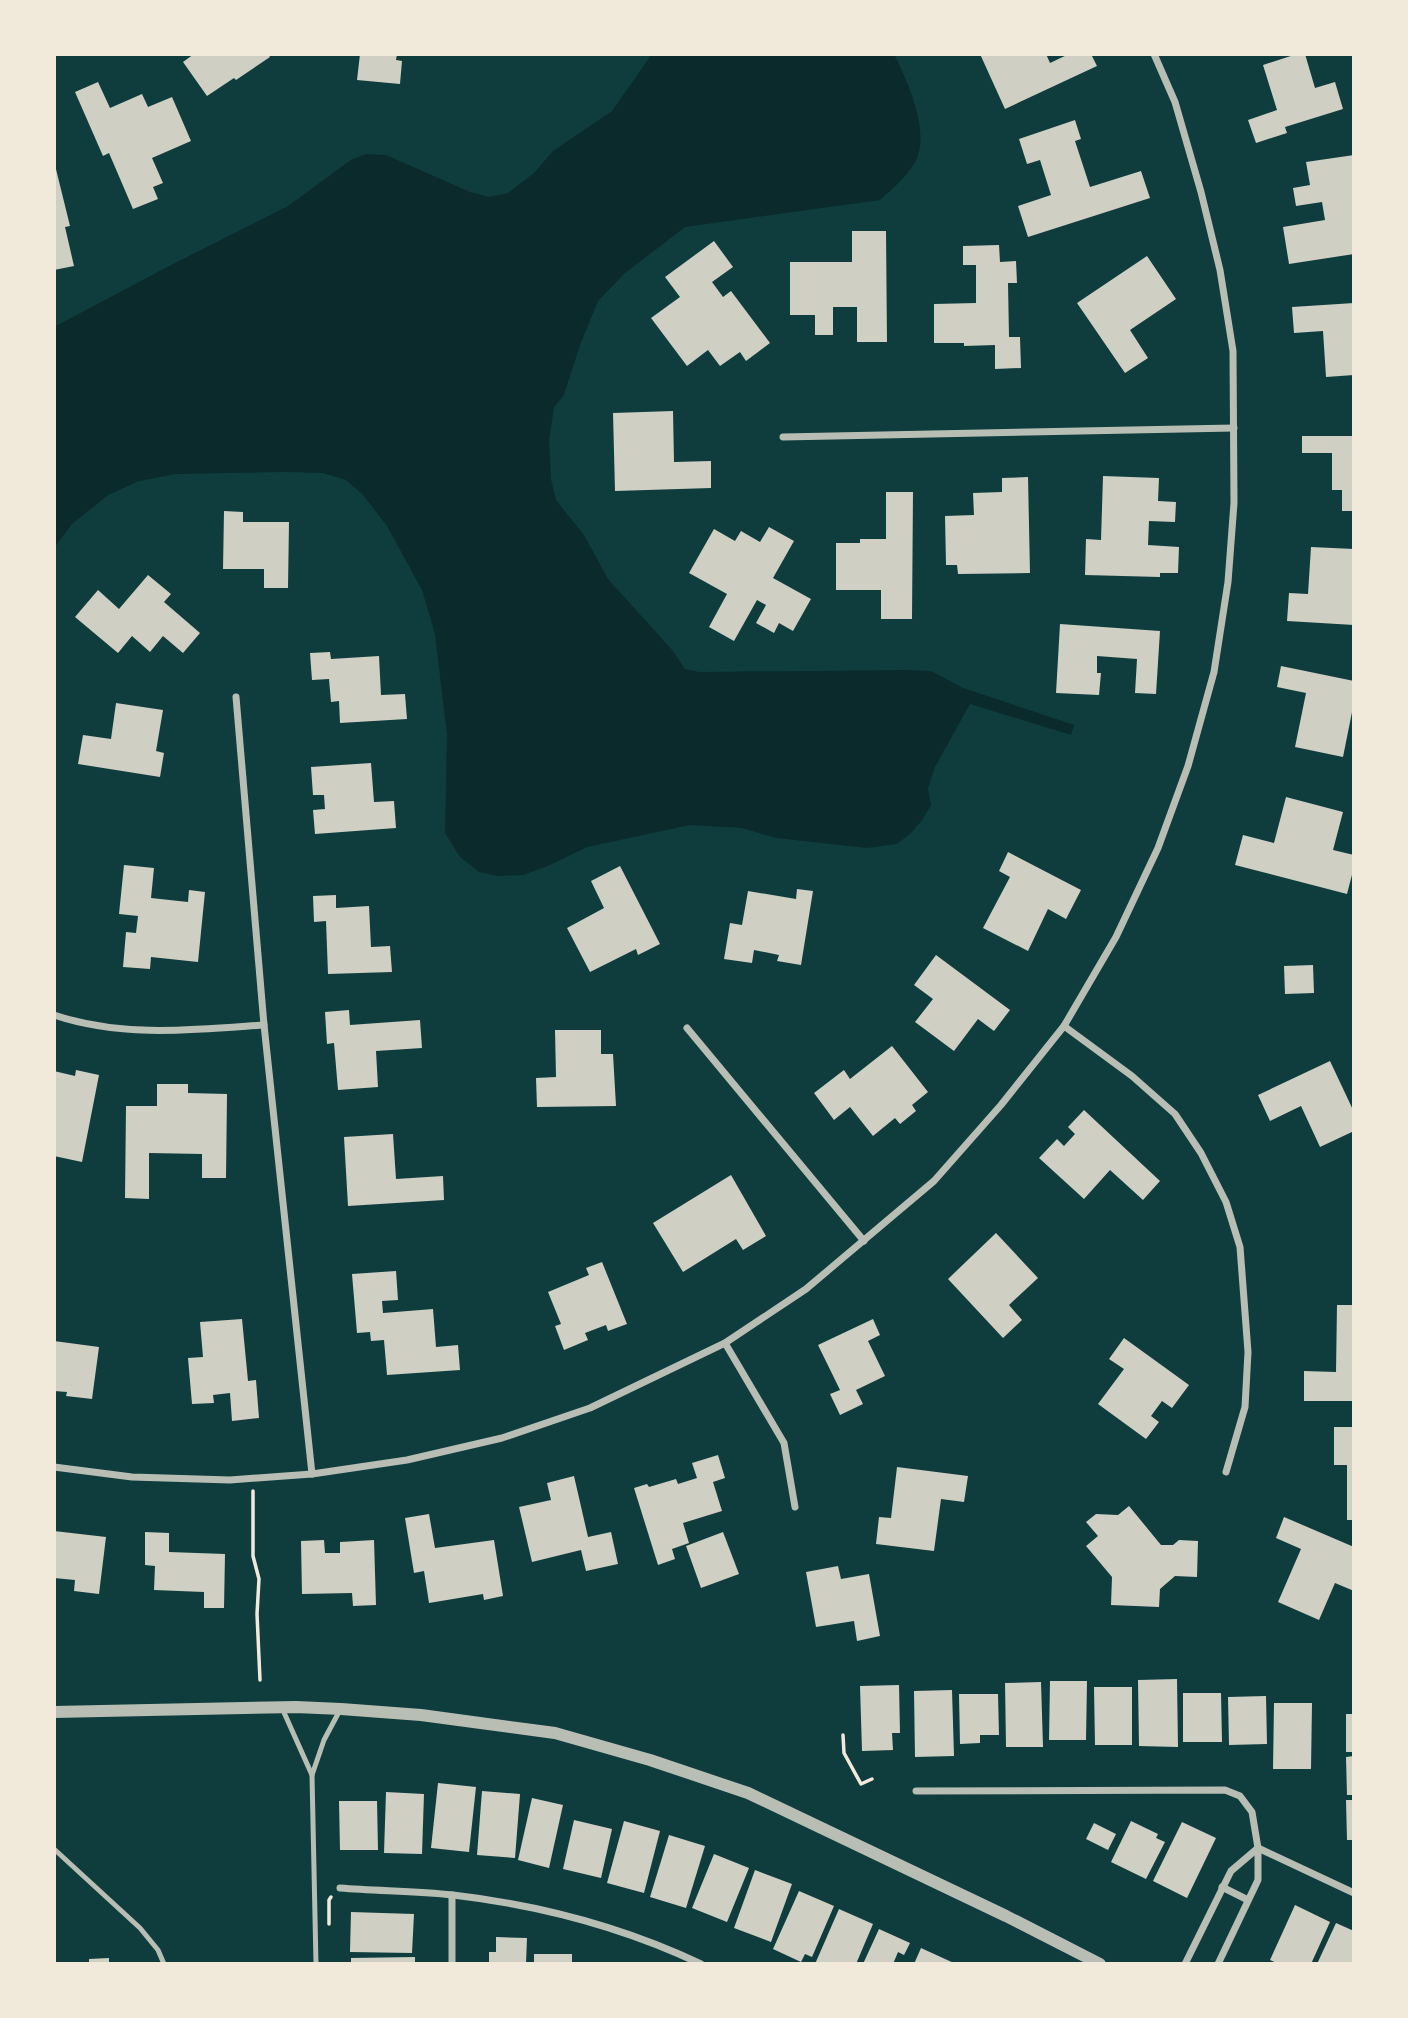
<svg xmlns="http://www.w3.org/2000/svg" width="1408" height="2018" font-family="Ubuntu,sans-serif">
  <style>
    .water { fill: #0a2a2b }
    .building { fill: #cfcfc3 }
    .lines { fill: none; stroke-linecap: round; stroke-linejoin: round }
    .path { stroke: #f1e9da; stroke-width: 3.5 }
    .service { stroke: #b8beb3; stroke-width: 5 }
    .minor { stroke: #b8beb3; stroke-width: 7 }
    .tertiary { stroke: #b8beb3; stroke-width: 12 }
  </style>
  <rect width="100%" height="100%" fill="#0f3d3e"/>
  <path class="water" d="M652 54H894C908 82 932 135 914 164 905 178 892 189 880 200L685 227 625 273 598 301 580 345 564 395 554 407 549 441 551 479 556 500 584 535 608 579 673 651 685 669 699 672 905 670 931 671 963 688 1074 725 1071 735 970 704 935 767 928 788 931 805 923 819 911 833 897 844 867 848 776 838 742 828 690 825 587 847 550 865 523 875 497 876 479 872 460 857 445 833 447 735 435 634 422 590 387 526 363 495 346 480 323 473 284 472 176 474 139 481 108 495 72 524 54 548V327L171 265 288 206 351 160 366 154 386 155 470 192 489 197 508 193 534 173 553 151 612 111Z"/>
  <g class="building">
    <polygon points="194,54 268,54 270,57 236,80 234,78 207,96 183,62"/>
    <polygon points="360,54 397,54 396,60 402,61 400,84 357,80"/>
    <polygon points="980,54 1046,54 1050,63 1069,54 1091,54 1097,66 1005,109"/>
    <polygon points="1297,54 1305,54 1315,88 1335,82 1343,109 1285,127 1287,133 1256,143 1248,120 1277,110 1263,65"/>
    <polygon points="98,82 110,108 142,94 148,107 172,97 191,141 152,158 163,183 153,187 158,199 133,209 109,153 103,156 75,92"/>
    <polygon points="1075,120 1081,139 1075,141 1090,187 1141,171 1150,198 1028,237 1018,206 1051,195 1040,160 1027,164 1019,139"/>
    <polygon points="1354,155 1354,254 1289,264 1283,227 1325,220 1322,202 1296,206 1293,188 1310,185 1306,162"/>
    <polygon points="54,161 70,226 65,227 74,266 54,270"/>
    <polygon points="852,231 886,231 887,342 857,342 857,307 833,307 833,335 815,335 815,315 790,315 790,262 852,262"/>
    <polygon points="714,241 733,267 712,282 723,297 731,291 770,343 746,361 740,352 720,366 708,350 687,366 651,318 680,297 665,277"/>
    <polygon points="999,245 1000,262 1016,261 1017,283 1008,283 1009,337 1020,337 1021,368 995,369 995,345 964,346 964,343 934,343 934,304 976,303 976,265 963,265 963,246"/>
    <polygon points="1147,256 1176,299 1130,330 1148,358 1125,373 1077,303"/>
    <polygon points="1354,303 1354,375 1326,377 1323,331 1294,333 1292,307"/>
    <polygon points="673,411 674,462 711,461 711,488 615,491 613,413"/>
    <polygon points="1302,436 1354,436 1354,511 1342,511 1342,490 1332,490 1332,453 1302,453"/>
    <polygon points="1103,476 1159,478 1158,501 1176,502 1175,522 1149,521 1148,545 1179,547 1178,573 1160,573 1160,577 1085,575 1086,539 1101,540"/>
    <polygon points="1028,477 1030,573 958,574 957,565 946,565 945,516 974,515 973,493 1002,492 1002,478"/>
    <polygon points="886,492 913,492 912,619 881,619 881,590 836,590 836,543 860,543 860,539 886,539"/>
    <polygon points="224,511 243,512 243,522 289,522 288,588 264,588 264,569 223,569"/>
    <polygon points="769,527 794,541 773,578 811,599 793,631 779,623 774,633 756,623 766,605 757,600 734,641 709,627 727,594 689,573 714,529 735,541 741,531 760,542"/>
    <polygon points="1311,547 1354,549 1354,625 1287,621 1289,593 1308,594"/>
    <polygon points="148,575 171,594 164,602 200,633 183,653 163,636 150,652 132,636 118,653 75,617 98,590 119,609"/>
    <polygon points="1060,624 1160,631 1156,694 1135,693 1137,659 1097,656 1097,673 1101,673 1099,695 1056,693"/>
    <polygon points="330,652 331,659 379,656 381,695 405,694 407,719 340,723 339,701 331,702 329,679 312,680 310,653"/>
    <polygon points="1281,666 1354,681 1354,702 1343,757 1295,747 1306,693 1277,687"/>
    <polygon points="116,703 163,710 156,751 164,753 160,777 78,764 83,735 111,739"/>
    <polygon points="371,763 374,802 394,801 396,828 315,834 313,810 325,809 324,795 313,795 311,767"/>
    <polygon points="1286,797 1343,812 1333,850 1354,855 1354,867 1347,894 1235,865 1243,835 1274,843"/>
    <polygon points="1008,852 1081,890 1066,919 1048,909 1028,951 983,928 1010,877 999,871"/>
    <polygon points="124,865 154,868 151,898 188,902 189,890 205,892 198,962 151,957 150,969 123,967 126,932 136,933 138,916 119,914"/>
    <polygon points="620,866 660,944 638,955 636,949 590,972 567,928 604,908 591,881"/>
    <polygon points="797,889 813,891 801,965 777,961 779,955 754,950 752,963 724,959 730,923 742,925 748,891 796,899"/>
    <polygon points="336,895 336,908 369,906 371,947 390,946 392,972 328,974 326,921 314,922 313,896"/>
    <polygon points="936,955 1010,1010 994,1031 978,1019 954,1051 915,1022 933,999 914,985"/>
    <polygon points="1313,965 1314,993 1285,994 1284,966"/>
    <polygon points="349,1010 350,1025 420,1020 422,1048 376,1051 378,1087 338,1090 334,1043 327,1044 325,1012"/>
    <polygon points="555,1030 601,1030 601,1054 613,1054 616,1106 537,1107 536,1078 556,1077"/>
    <polygon points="892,1046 928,1092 912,1105 916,1111 900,1124 895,1118 873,1136 850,1107 834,1120 814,1093 844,1070 850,1079"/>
    <polygon points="1330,1061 1354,1112 1354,1131 1320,1147 1301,1106 1270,1121 1258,1095"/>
    <polygon points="76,1070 99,1075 82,1162 54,1156 54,1071 75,1076"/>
    <polygon points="157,1084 188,1084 188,1093 227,1094 226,1178 202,1178 202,1154 149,1153 149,1199 125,1198 126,1106 157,1106"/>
    <polygon points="1084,1110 1160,1181 1143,1200 1110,1170 1084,1199 1039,1158 1057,1139 1064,1146 1075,1134 1068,1127"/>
    <polygon points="393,1134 396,1179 443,1176 444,1200 348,1206 344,1137"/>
    <polygon points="731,1175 766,1236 743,1250 736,1239 683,1272 653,1223"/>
    <polygon points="996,1233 1038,1278 1009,1305 1022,1320 1003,1338 948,1279"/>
    <polygon points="602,1262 627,1324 608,1331 606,1325 585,1333 588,1340 564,1350 555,1326 561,1324 548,1292 589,1275 586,1268"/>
    <polygon points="396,1271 398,1300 382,1301 383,1313 433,1309 436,1347 458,1345 460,1370 387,1375 384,1340 371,1341 370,1332 357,1333 352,1274"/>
    <polygon points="1337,1305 1354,1305 1354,1401 1304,1401 1304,1371 1336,1372"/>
    <polygon points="242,1319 248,1381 256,1380 259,1418 232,1421 230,1393 213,1395 214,1403 192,1404 188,1358 203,1357 200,1322"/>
    <polygon points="873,1319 880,1335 868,1341 885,1376 856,1390 863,1404 840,1415 830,1394 840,1390 818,1345"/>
    <polygon points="1124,1338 1189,1385 1172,1408 1162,1401 1151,1416 1159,1422 1146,1439 1098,1404 1124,1369 1109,1359"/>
    <polygon points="54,1341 99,1347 92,1399 66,1396 67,1392 54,1391"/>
    <polygon points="1334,1427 1354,1427 1354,1520 1347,1520 1347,1465 1334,1465"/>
    <polygon points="718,1455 725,1478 713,1482 722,1511 683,1523 689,1543 672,1549 675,1559 658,1565 634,1488 647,1484 649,1487 676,1479 678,1484 697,1478 692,1463"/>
    <polygon points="897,1467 968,1476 964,1502 941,1499 934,1551 876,1544 879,1517 891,1518"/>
    <polygon points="574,1476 588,1537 611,1532 618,1564 586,1571 581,1550 532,1562 519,1507 551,1500 547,1483"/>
    <polygon points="1129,1506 1161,1545 1173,1545 1179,1540 1198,1541 1197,1577 1175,1576 1160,1589 1159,1607 1111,1605 1112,1577 1086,1546 1098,1536 1086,1522 1096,1514 1118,1515"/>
    <polygon points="429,1514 435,1548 494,1540 503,1596 484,1600 483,1594 429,1603 424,1571 414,1573 405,1518"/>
    <polygon points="1284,1517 1354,1547 1354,1591 1335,1583 1319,1620 1278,1602 1301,1549 1276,1538"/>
    <polygon points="54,1531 106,1537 99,1594 74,1591 75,1580 54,1578"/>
    <polygon points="145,1532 169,1533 169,1552 225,1554 224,1608 204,1608 204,1592 154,1590 155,1566 145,1565"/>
    <polygon points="723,1532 739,1574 701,1588 686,1546"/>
    <polygon points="324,1540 325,1553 340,1553 340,1542 374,1540 376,1605 353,1606 352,1593 302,1594 301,1541"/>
    <polygon points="838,1566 841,1579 869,1574 880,1636 857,1641 854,1621 816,1627 806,1572"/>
    <polygon points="1177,1679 1178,1747 1139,1746 1138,1680"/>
    <polygon points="1050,1681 1087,1681 1086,1740 1049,1740"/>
    <polygon points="1041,1682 1043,1747 1006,1747 1005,1683"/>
    <polygon points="899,1685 900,1733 892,1733 893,1750 862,1751 860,1686"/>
    <polygon points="1094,1687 1132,1687 1132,1745 1095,1745"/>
    <polygon points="952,1690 954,1756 915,1757 914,1691"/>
    <polygon points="1183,1693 1221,1693 1222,1742 1183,1742"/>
    <polygon points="959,1694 998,1694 999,1735 980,1735 980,1743 960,1744"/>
    <polygon points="1266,1696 1267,1744 1229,1745 1228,1697"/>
    <polygon points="1274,1703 1312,1703 1311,1769 1273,1769"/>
    <rect x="1346" y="1714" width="8" height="38"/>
    <polygon points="1354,1756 1354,1795 1347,1795 1346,1757"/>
    <polygon points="438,1783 476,1787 469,1852 431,1848"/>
    <polygon points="482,1791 520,1794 515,1858 477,1855"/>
    <polygon points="386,1792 424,1794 422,1854 384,1853"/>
    <polygon points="532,1798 563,1805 549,1868 518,1860"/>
    <polygon points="1346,1800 1354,1800 1354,1840 1347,1840"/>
    <polygon points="339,1801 377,1801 378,1850 340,1850"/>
    <polygon points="574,1820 612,1829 601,1878 563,1869"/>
    <polygon points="624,1821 660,1831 644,1893 607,1883"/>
    <polygon points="1131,1821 1158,1834 1156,1838 1165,1842 1146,1879 1111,1862"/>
    <polygon points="1182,1822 1216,1838 1187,1898 1153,1881"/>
    <polygon points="1094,1823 1116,1834 1108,1850 1086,1839"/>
    <polygon points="669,1835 705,1846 686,1908 650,1897"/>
    <polygon points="714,1854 749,1868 727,1922 692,1908"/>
    <polygon points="755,1870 792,1884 771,1942 734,1928"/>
    <polygon points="799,1891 834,1906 812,1957 805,1954 801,1962 773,1949"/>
    <polygon points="1295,1905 1330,1922 1311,1964 1279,1964 1270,1960"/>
    <polygon points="839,1909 873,1924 856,1964 815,1964"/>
    <polygon points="351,1912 414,1914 412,1953 350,1952"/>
    <polygon points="1336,1923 1354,1931 1354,1964 1317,1964"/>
    <polygon points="879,1929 910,1943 904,1955 898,1952 893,1964 863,1964"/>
    <polygon points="496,1937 527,1938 526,1964 489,1964 489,1952 496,1952"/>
    <polygon points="921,1948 956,1964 914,1964"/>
    <rect x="534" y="1954" width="38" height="10"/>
    <polygon points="415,1957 415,1964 351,1964 351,1958"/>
    <polygon points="109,1958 109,1964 89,1964 89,1959"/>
  </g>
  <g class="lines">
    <g class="path">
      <polyline points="253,1491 253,1556 259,1579 257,1614 260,1680"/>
      <polyline points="843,1735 844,1753 861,1784 872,1779"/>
      <polyline points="329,1924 329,1900 331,1897"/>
    </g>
    <g class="service">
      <polyline points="282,1708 312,1775"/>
      <polyline points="54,1849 140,1928 158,1950 164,1964"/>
      <polyline points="316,1964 312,1775 324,1740 340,1710"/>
    </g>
    <g class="minor">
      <polyline points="783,437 1234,428"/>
      <polyline points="236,697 264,1025 312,1474"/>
      <path d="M54 1015C122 1038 194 1030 264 1025"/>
      <polyline points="1064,1026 1132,1076 1175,1114 1201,1153 1226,1202 1240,1247 1248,1352 1245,1407 1226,1472"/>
      <polyline points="687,1028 864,1241"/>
      <polyline points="725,1343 784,1443 795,1507"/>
      <polyline points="54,1467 132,1477 230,1480 312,1474 407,1460 502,1438 590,1408 725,1343 806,1289 934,1181 1001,1105 1064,1026 1116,937 1158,848 1188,766 1214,672 1228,582 1234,503 1233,351 1220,270 1201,192 1175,102 1154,54"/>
      <polyline points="916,1791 1225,1790 1240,1796 1252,1812 1258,1848 1258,1880 1218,1964"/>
      <polyline points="1258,1848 1354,1893"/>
      <polyline points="1222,1887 1248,1900"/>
      <path d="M340 1888C378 1891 416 1891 453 1895 539 1905 623 1927 701 1964"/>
      <polyline points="452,1895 452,1964"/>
      <polyline points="1185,1964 1231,1871 1258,1848"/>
    </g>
    <polyline class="tertiary" points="54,1712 296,1707 341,1709 421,1715 555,1733 650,1760 748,1793 1006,1916 1100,1964"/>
  </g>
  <rect width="1408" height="2018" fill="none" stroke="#f1e9da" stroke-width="112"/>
</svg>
